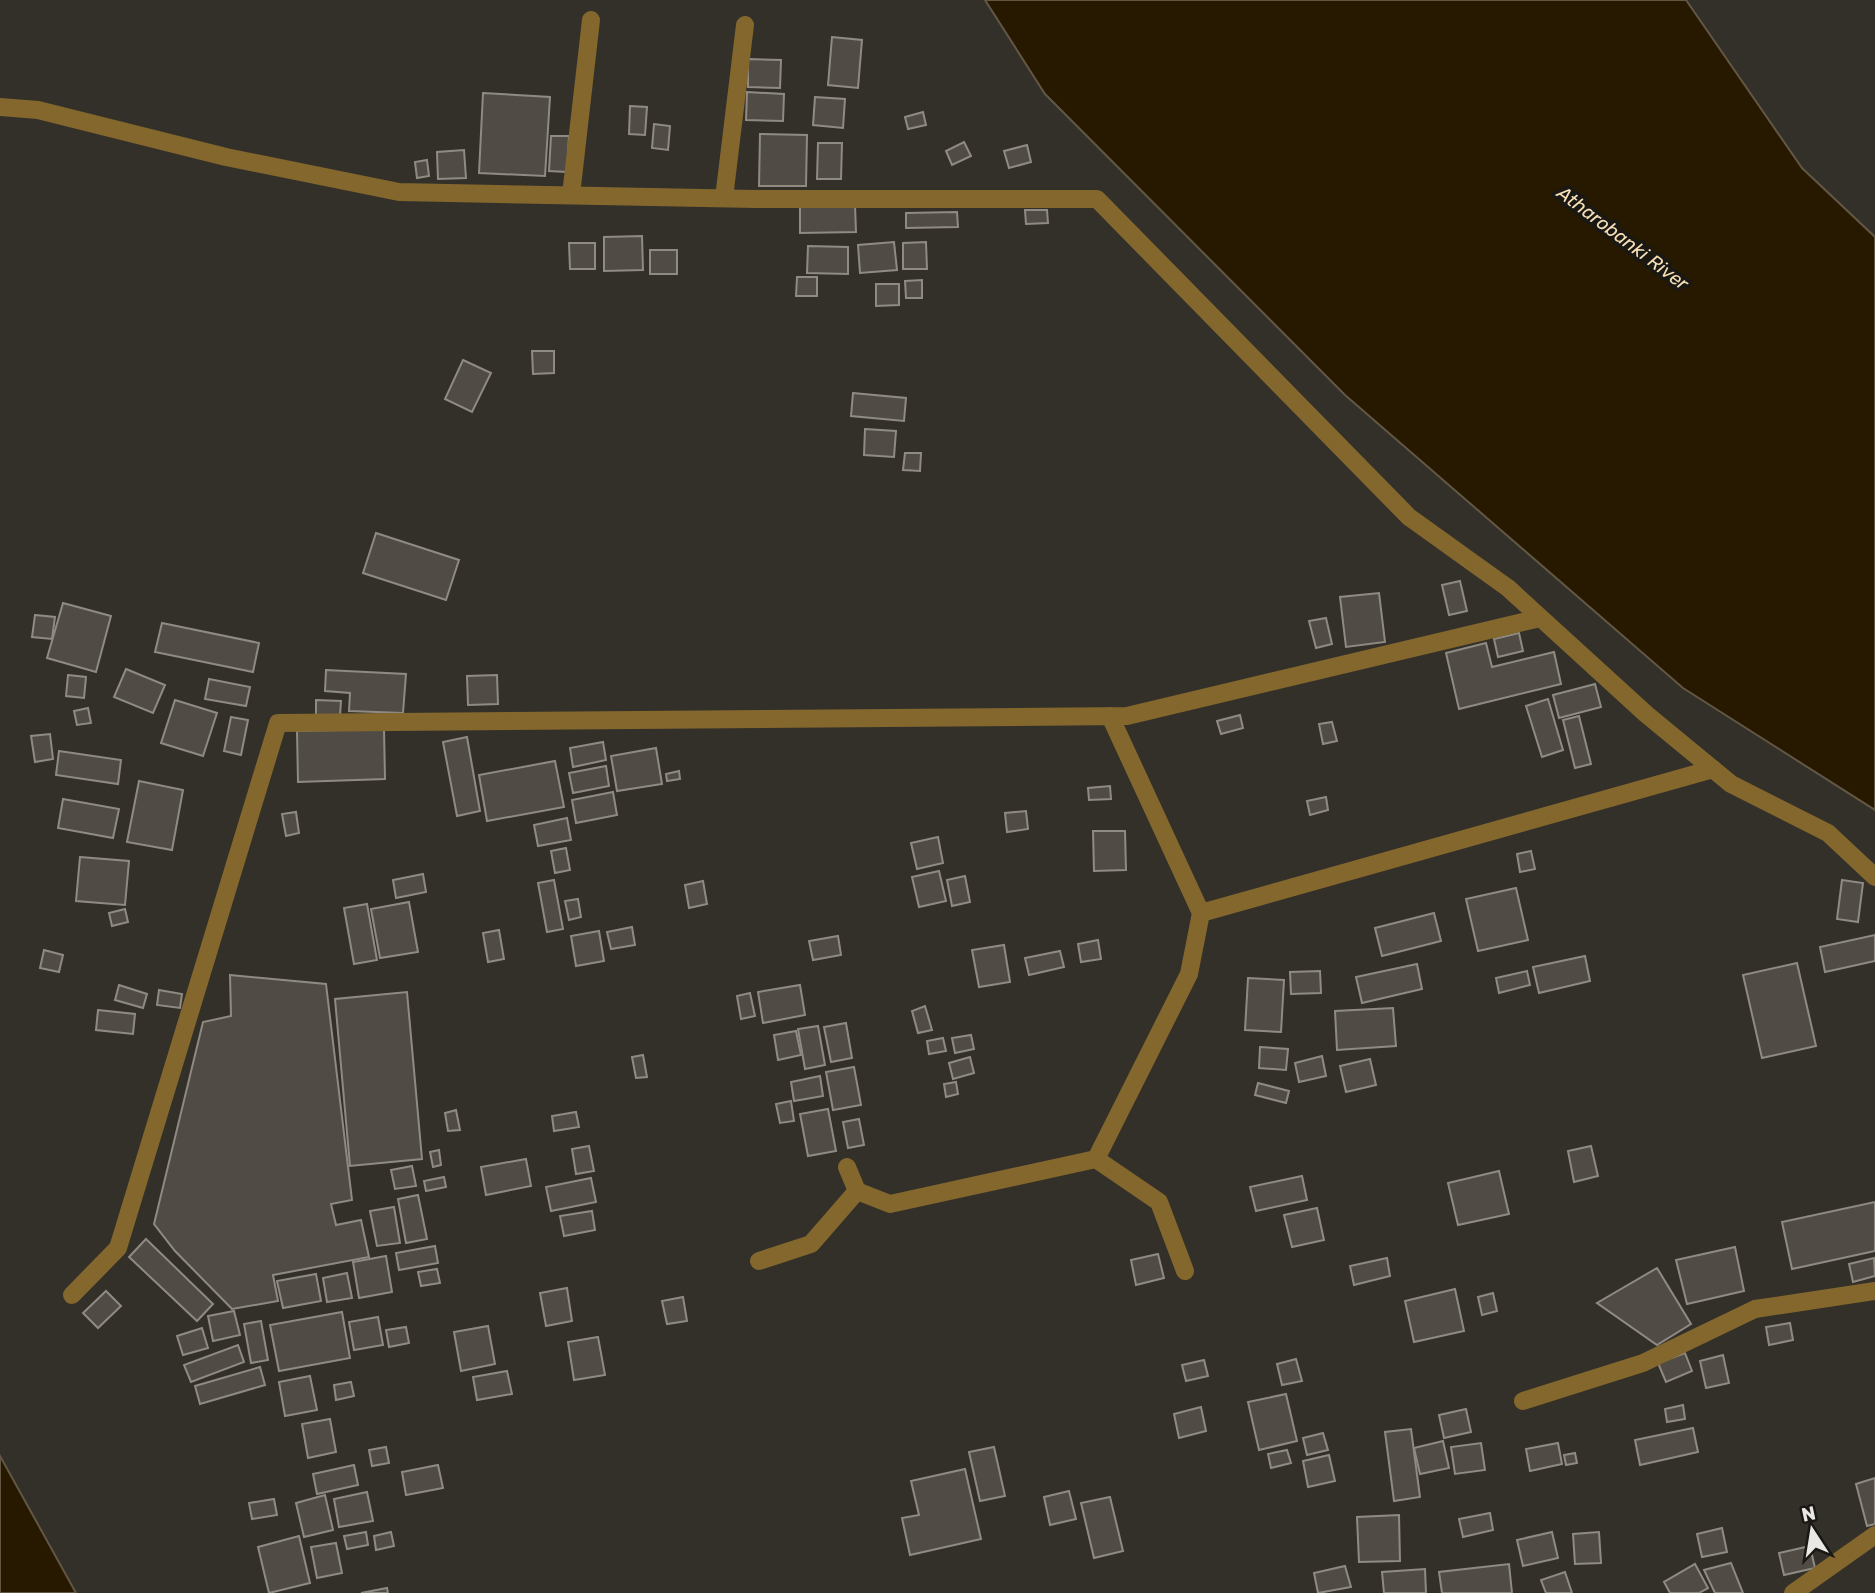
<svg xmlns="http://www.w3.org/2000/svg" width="1875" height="1593" font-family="Rubik,sans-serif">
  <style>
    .water { fill: #271900; stroke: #625744; stroke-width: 2 }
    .building { fill: #504c45; stroke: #8f8b83; stroke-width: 2 }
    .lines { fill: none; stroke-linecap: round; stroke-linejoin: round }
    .minor { stroke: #83672d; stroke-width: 18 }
    .labels { text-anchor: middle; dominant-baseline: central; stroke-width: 7; stroke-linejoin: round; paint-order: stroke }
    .water-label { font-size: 19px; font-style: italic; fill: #f6dfb4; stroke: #1a1815 }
  </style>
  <rect width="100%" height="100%" fill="#333029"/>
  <g class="water">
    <polygon points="985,0 1686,0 1802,168 1875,237 1875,810 1683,688 1345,395 1045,94"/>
    <polygon points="0,1456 76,1593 0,1593"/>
  </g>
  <g class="building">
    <polygon points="832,37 862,40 858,88 828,85"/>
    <polygon points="748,59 781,60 780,88 748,87"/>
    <polygon points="747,92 784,94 783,121 746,120"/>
    <polygon points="483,93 550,97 545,176 479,173"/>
    <polygon points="815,97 845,99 843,128 813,125"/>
    <polygon points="630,106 647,107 645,135 629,134"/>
    <polygon points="923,112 926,125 908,129 905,117"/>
    <polygon points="654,124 670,126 668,150 652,148"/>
    <polygon points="760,134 807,135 806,186 759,186"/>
    <polygon points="551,136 569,136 567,172 549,171"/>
    <polygon points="964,142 971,156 952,165 946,151"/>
    <polygon points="818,143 842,143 841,179 817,179"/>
    <polygon points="1027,145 1031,162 1009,168 1004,151"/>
    <polygon points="464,150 466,178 438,179 437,152"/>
    <polygon points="427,160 429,176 417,178 415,162"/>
    <polygon points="855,205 856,232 800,233 800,206"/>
    <polygon points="1025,210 1047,210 1048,223 1026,224"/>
    <polygon points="957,212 958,227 906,228 906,213"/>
    <polygon points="642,236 643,270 604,271 604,237"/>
    <polygon points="894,242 897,270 860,273 858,245"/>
    <polygon points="926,242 927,269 903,269 903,243"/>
    <polygon points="569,243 595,243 595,269 570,269"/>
    <polygon points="808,246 848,247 848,274 807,273"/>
    <rect x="650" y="250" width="27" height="24"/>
    <polygon points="797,277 817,277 817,296 796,296"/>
    <polygon points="922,280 922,298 906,298 905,281"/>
    <polygon points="876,284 899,284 899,305 876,306"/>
    <polygon points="532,351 554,351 554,373 533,374"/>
    <polygon points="463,360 491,373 472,412 445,399"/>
    <polygon points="853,393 906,398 904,421 851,416"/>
    <polygon points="865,429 896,431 894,457 864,455"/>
    <polygon points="905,453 921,453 920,471 903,470"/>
    <polygon points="376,533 459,560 446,600 363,573"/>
    <polygon points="1460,581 1467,611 1449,615 1442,585"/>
    <polygon points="1379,593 1385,642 1346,647 1340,597"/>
    <polygon points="63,603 111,616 96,672 47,658"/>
    <polygon points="35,615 55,617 52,639 32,637"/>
    <polygon points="1326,618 1332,644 1316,648 1309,621"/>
    <polygon points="162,623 259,643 253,672 155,652"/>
    <polygon points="1519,633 1523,651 1498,657 1494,639"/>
    <polygon points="1486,643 1492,667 1554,652 1561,684 1459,709 1446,653"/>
    <polygon points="126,669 165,685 153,713 114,697"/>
    <polygon points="326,670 406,674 403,713 349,711 350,693 325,691"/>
    <polygon points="68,675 86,677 84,698 66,696"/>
    <polygon points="497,675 498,704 468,705 467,676"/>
    <polygon points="209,679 250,687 246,706 205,699"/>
    <polygon points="1595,684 1601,707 1559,718 1553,695"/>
    <polygon points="1548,699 1563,750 1542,757 1526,706"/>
    <polygon points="175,700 217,713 203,756 161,743"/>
    <polygon points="316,700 341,701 340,716 316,715"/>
    <polygon points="88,708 91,723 77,725 74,711"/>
    <polygon points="1240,715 1243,728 1221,734 1217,721"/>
    <polygon points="1579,716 1591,764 1575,768 1563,720"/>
    <polygon points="231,717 248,720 241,755 224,751"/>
    <polygon points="1332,722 1337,741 1323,744 1319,724"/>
    <polygon points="384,729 385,779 298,782 297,731"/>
    <polygon points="50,734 53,759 35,762 31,736"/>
    <polygon points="467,737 480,811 457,816 443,742"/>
    <polygon points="603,742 606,760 573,767 570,748"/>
    <polygon points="656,748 662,784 617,791 611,756"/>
    <polygon points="59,751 121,760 118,784 56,775"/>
    <polygon points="555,761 564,807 487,821 479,775"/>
    <polygon points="606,766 609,786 573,793 569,773"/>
    <polygon points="679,771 680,779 667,781 666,774"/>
    <polygon points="139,781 183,790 172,850 127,842"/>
    <polygon points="1110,786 1111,799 1089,800 1088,788"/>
    <polygon points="613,792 617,815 576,823 572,800"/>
    <polygon points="1326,797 1328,810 1310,815 1307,801"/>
    <polygon points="63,799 119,809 113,838 58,828"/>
    <polygon points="1026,811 1028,829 1007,832 1005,813"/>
    <polygon points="296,812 299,833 286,836 282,814"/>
    <polygon points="567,818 571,840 538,846 534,825"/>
    <polygon points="1093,831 1125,831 1126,870 1094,871"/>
    <polygon points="938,837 943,863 917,869 911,843"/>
    <polygon points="566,848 570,870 555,873 551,851"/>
    <polygon points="1531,851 1535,869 1520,872 1517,854"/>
    <polygon points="80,857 129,861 125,905 76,901"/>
    <polygon points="939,871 946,901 919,907 912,877"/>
    <polygon points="423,874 426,892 396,898 393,880"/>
    <polygon points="965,876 970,902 952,906 947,880"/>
    <polygon points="554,880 563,929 547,932 538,883"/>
    <polygon points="1842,880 1863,883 1858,922 1837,919"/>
    <polygon points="703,881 707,904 689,908 685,885"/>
    <polygon points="1516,888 1528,940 1478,951 1466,899"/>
    <polygon points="578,899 581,917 569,920 565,901"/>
    <polygon points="409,902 418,952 380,958 371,909"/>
    <polygon points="367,904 377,960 354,964 344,908"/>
    <polygon points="125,909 128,922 112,926 109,913"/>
    <polygon points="1434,913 1441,941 1382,956 1375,928"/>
    <polygon points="632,927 635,945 611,949 607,932"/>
    <polygon points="499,930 504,959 488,962 483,933"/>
    <polygon points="599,931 604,961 576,966 571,936"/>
    <polygon points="1875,935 1875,961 1825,972 1820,947"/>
    <polygon points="838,936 841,955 813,960 809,941"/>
    <polygon points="1098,940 1101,959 1081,962 1078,944"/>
    <polygon points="1004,945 1010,982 979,987 972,950"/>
    <polygon points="44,950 63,955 59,972 40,968"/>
    <polygon points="1060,951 1064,967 1029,975 1025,958"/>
    <polygon points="1585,956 1590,981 1539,993 1533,967"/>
    <polygon points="1797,963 1816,1046 1762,1058 1743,975"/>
    <polygon points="1417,964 1422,989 1362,1003 1356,977"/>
    <polygon points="1320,971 1321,993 1291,994 1290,972"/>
    <polygon points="1527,971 1530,985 1499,993 1496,978"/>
    <polygon points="230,975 326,984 352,1200 331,1204 336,1225 361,1220 369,1257 273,1275 278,1301 232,1309 175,1251 154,1224 203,1022 231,1016"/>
    <polygon points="1248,978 1284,980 1281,1032 1245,1030"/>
    <polygon points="119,985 147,994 143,1008 115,1000"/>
    <polygon points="800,985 805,1015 763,1023 758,992"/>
    <polygon points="159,990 182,994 180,1008 157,1005"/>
    <polygon points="407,992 422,1159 350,1166 335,999"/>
    <polygon points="750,993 755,1016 741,1019 737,996"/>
    <polygon points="925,1006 932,1030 918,1033 912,1011"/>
    <polygon points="1393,1008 1396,1046 1337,1050 1335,1011"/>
    <polygon points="98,1010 135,1014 133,1034 96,1030"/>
    <polygon points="846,1023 852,1058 831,1062 824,1027"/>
    <polygon points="818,1026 825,1065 805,1069 798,1029"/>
    <polygon points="796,1031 801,1055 778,1060 774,1035"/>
    <polygon points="971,1035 974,1049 955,1053 952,1038"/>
    <polygon points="943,1038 946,1051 929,1054 927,1041"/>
    <polygon points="1260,1047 1288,1049 1286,1070 1259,1068"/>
    <polygon points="643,1055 647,1077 636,1078 632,1057"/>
    <polygon points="1322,1056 1326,1076 1299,1082 1295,1063"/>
    <polygon points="970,1057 974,1073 953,1079 949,1063"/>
    <polygon points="1370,1059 1376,1085 1346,1092 1340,1066"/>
    <polygon points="854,1067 861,1105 833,1110 826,1072"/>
    <polygon points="820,1076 823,1096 794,1101 791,1082"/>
    <polygon points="956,1082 958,1094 946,1097 944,1084"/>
    <polygon points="1258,1083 1289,1091 1286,1103 1255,1095"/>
    <polygon points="791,1101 794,1121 780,1123 776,1104"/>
    <polygon points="828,1109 836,1151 808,1156 800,1114"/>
    <polygon points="456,1110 460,1130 448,1131 445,1113"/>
    <polygon points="576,1112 579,1127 554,1131 552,1116"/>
    <polygon points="859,1119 864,1145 848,1148 843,1122"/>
    <polygon points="589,1146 594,1171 576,1174 572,1149"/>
    <polygon points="1591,1146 1598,1176 1574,1182 1568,1151"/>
    <polygon points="439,1150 441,1165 433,1167 430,1152"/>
    <polygon points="526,1159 531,1186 486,1195 481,1167"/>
    <polygon points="412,1166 416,1186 395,1189 391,1170"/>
    <polygon points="1499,1171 1509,1214 1458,1225 1448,1183"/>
    <polygon points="1302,1176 1307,1200 1256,1211 1250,1187"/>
    <polygon points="444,1177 446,1187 426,1191 424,1181"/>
    <polygon points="591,1178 596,1202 551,1211 546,1187"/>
    <polygon points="418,1195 427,1239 406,1243 398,1199"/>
    <polygon points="1875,1202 1875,1251 1792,1269 1782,1222"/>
    <polygon points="394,1207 400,1243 377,1246 370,1211"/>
    <polygon points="1317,1208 1324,1240 1292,1247 1284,1215"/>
    <polygon points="592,1211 595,1230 564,1236 560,1216"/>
    <polygon points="146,1239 213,1304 197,1321 129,1257"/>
    <polygon points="435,1246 438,1263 399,1270 396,1253"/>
    <polygon points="1735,1247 1744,1291 1687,1304 1676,1260"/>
    <polygon points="1158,1254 1164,1278 1136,1285 1131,1260"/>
    <polygon points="386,1256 392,1292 359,1298 353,1262"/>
    <polygon points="1387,1258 1390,1276 1354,1285 1350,1266"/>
    <polygon points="1874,1258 1875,1276 1853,1282 1849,1264"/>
    <polygon points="1657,1268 1691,1324 1657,1345 1597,1303"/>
    <polygon points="437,1269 440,1283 421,1286 418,1272"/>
    <polygon points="347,1273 352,1298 327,1302 323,1278"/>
    <polygon points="316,1274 321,1301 283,1308 277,1281"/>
    <polygon points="567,1288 572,1321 546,1326 540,1293"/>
    <polygon points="1455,1289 1464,1331 1414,1342 1405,1301"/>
    <polygon points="106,1291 121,1306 98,1328 83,1313"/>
    <polygon points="1493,1293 1497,1311 1482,1315 1478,1297"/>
    <polygon points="683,1297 687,1321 667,1324 662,1301"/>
    <polygon points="234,1311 240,1335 213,1341 208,1316"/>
    <polygon points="342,1312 350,1358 279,1371 270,1325"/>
    <polygon points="378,1317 383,1345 354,1350 349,1322"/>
    <polygon points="261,1321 268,1360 251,1363 244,1324"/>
    <polygon points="1790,1323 1793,1340 1769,1345 1766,1327"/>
    <polygon points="488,1326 495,1364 461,1371 454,1332"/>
    <polygon points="406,1327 409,1343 389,1347 386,1330"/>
    <polygon points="202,1328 208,1348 183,1355 177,1336"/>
    <polygon points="598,1337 605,1375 574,1380 568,1342"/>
    <polygon points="238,1345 244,1362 191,1382 184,1365"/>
    <polygon points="1685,1353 1692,1371 1666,1382 1658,1363"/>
    <polygon points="1723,1355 1729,1383 1706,1388 1700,1361"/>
    <polygon points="1296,1359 1302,1381 1282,1385 1277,1364"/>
    <polygon points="1204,1360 1208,1376 1186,1381 1182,1365"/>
    <polygon points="260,1367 265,1385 200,1404 195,1386"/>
    <polygon points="507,1371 512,1394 477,1400 473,1377"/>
    <polygon points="310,1376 317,1410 285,1416 279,1382"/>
    <polygon points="351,1382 354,1396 336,1400 334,1385"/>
    <polygon points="1286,1394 1297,1441 1259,1450 1248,1402"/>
    <polygon points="1683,1405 1685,1419 1667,1422 1665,1409"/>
    <polygon points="1201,1407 1206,1431 1179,1438 1174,1414"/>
    <polygon points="1466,1409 1471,1432 1444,1438 1439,1415"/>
    <polygon points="330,1419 336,1452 308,1458 302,1424"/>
    <polygon points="1693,1428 1698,1452 1640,1465 1635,1440"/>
    <polygon points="1411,1429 1420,1497 1394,1501 1385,1432"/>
    <polygon points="1323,1433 1328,1450 1307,1455 1303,1438"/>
    <polygon points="1443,1441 1449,1468 1420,1474 1414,1448"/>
    <polygon points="1481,1443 1485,1470 1455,1474 1451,1447"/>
    <polygon points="1558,1443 1562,1464 1530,1471 1526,1449"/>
    <polygon points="386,1447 389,1463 372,1466 369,1450"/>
    <polygon points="994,1447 1005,1496 980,1501 969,1452"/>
    <polygon points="1287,1450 1291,1463 1271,1468 1268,1454"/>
    <polygon points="1575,1453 1577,1463 1566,1465 1564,1455"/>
    <polygon points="1329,1455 1335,1481 1308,1487 1303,1461"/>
    <polygon points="354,1465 358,1485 317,1494 313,1474"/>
    <polygon points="438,1465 443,1488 406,1495 402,1472"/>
    <polygon points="965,1469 981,1539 910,1555 902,1518 919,1515 911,1481"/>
    <polygon points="1875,1478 1875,1524 1867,1526 1856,1484"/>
    <polygon points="1069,1491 1076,1519 1050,1525 1044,1497"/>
    <polygon points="367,1492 373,1521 339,1527 334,1499"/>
    <polygon points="325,1495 333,1530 304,1537 296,1503"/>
    <polygon points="1110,1497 1123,1551 1094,1558 1081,1503"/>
    <polygon points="274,1499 277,1515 252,1519 249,1503"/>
    <polygon points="1490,1513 1493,1530 1463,1537 1459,1519"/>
    <polygon points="1399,1515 1400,1561 1359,1562 1357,1517"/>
    <polygon points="1722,1528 1727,1552 1702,1557 1697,1534"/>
    <polygon points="366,1532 368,1545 347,1549 344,1536"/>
    <polygon points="391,1532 394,1546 376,1550 374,1536"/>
    <polygon points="1552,1532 1558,1558 1523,1566 1517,1540"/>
    <polygon points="1599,1532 1601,1563 1575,1564 1573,1534"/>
    <polygon points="299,1536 310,1583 269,1593 258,1547"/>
    <polygon points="336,1543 342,1573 317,1578 311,1547"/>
    <polygon points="1810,1546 1815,1568 1784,1575 1779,1553"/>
    <polygon points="1731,1563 1743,1593 1715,1593 1704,1570"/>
    <polygon points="1509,1564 1512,1593 1442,1593 1439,1572"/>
    <polygon points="1695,1564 1708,1588 1699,1593 1670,1593 1664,1582"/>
    <polygon points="1345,1566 1351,1587 1318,1593 1314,1573"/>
    <polygon points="1425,1569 1426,1593 1384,1593 1382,1572"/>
    <polygon points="1565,1572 1572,1593 1546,1593 1541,1580"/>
    <polygon points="387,1588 388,1593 361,1593"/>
  </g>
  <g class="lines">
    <g class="minor">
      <polyline points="0,107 38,110 226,157 399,192 755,199 1097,199 1409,517 1508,588 1646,714 1731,784 1828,833 1875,877"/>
      <polyline points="571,195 591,20"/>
      <polyline points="724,198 745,25"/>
      <polyline points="1110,716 1201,913"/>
      <polyline points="1096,1159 1189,974 1201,913 1713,769"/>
      <polyline points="857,1191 890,1204 1096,1159 1159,1202 1185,1271"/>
      <polyline points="759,1261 811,1244 857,1191 847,1167"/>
      <polyline points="72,1295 118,1248 278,723 1127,716 1540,618"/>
      <polyline points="1523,1401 1643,1363 1755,1309 1875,1291"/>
      <polyline points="1793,1593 1875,1535"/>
    </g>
  </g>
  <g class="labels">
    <g class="water-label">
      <text transform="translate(1623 238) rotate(37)">Atharobanki River</text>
    </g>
  </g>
  <g transform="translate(1812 1530) rotate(348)" stroke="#1a1815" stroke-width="5" paint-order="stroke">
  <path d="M0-5L12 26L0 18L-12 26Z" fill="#eae8e4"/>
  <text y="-10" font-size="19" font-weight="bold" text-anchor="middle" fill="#eae8e4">N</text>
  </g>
</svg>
